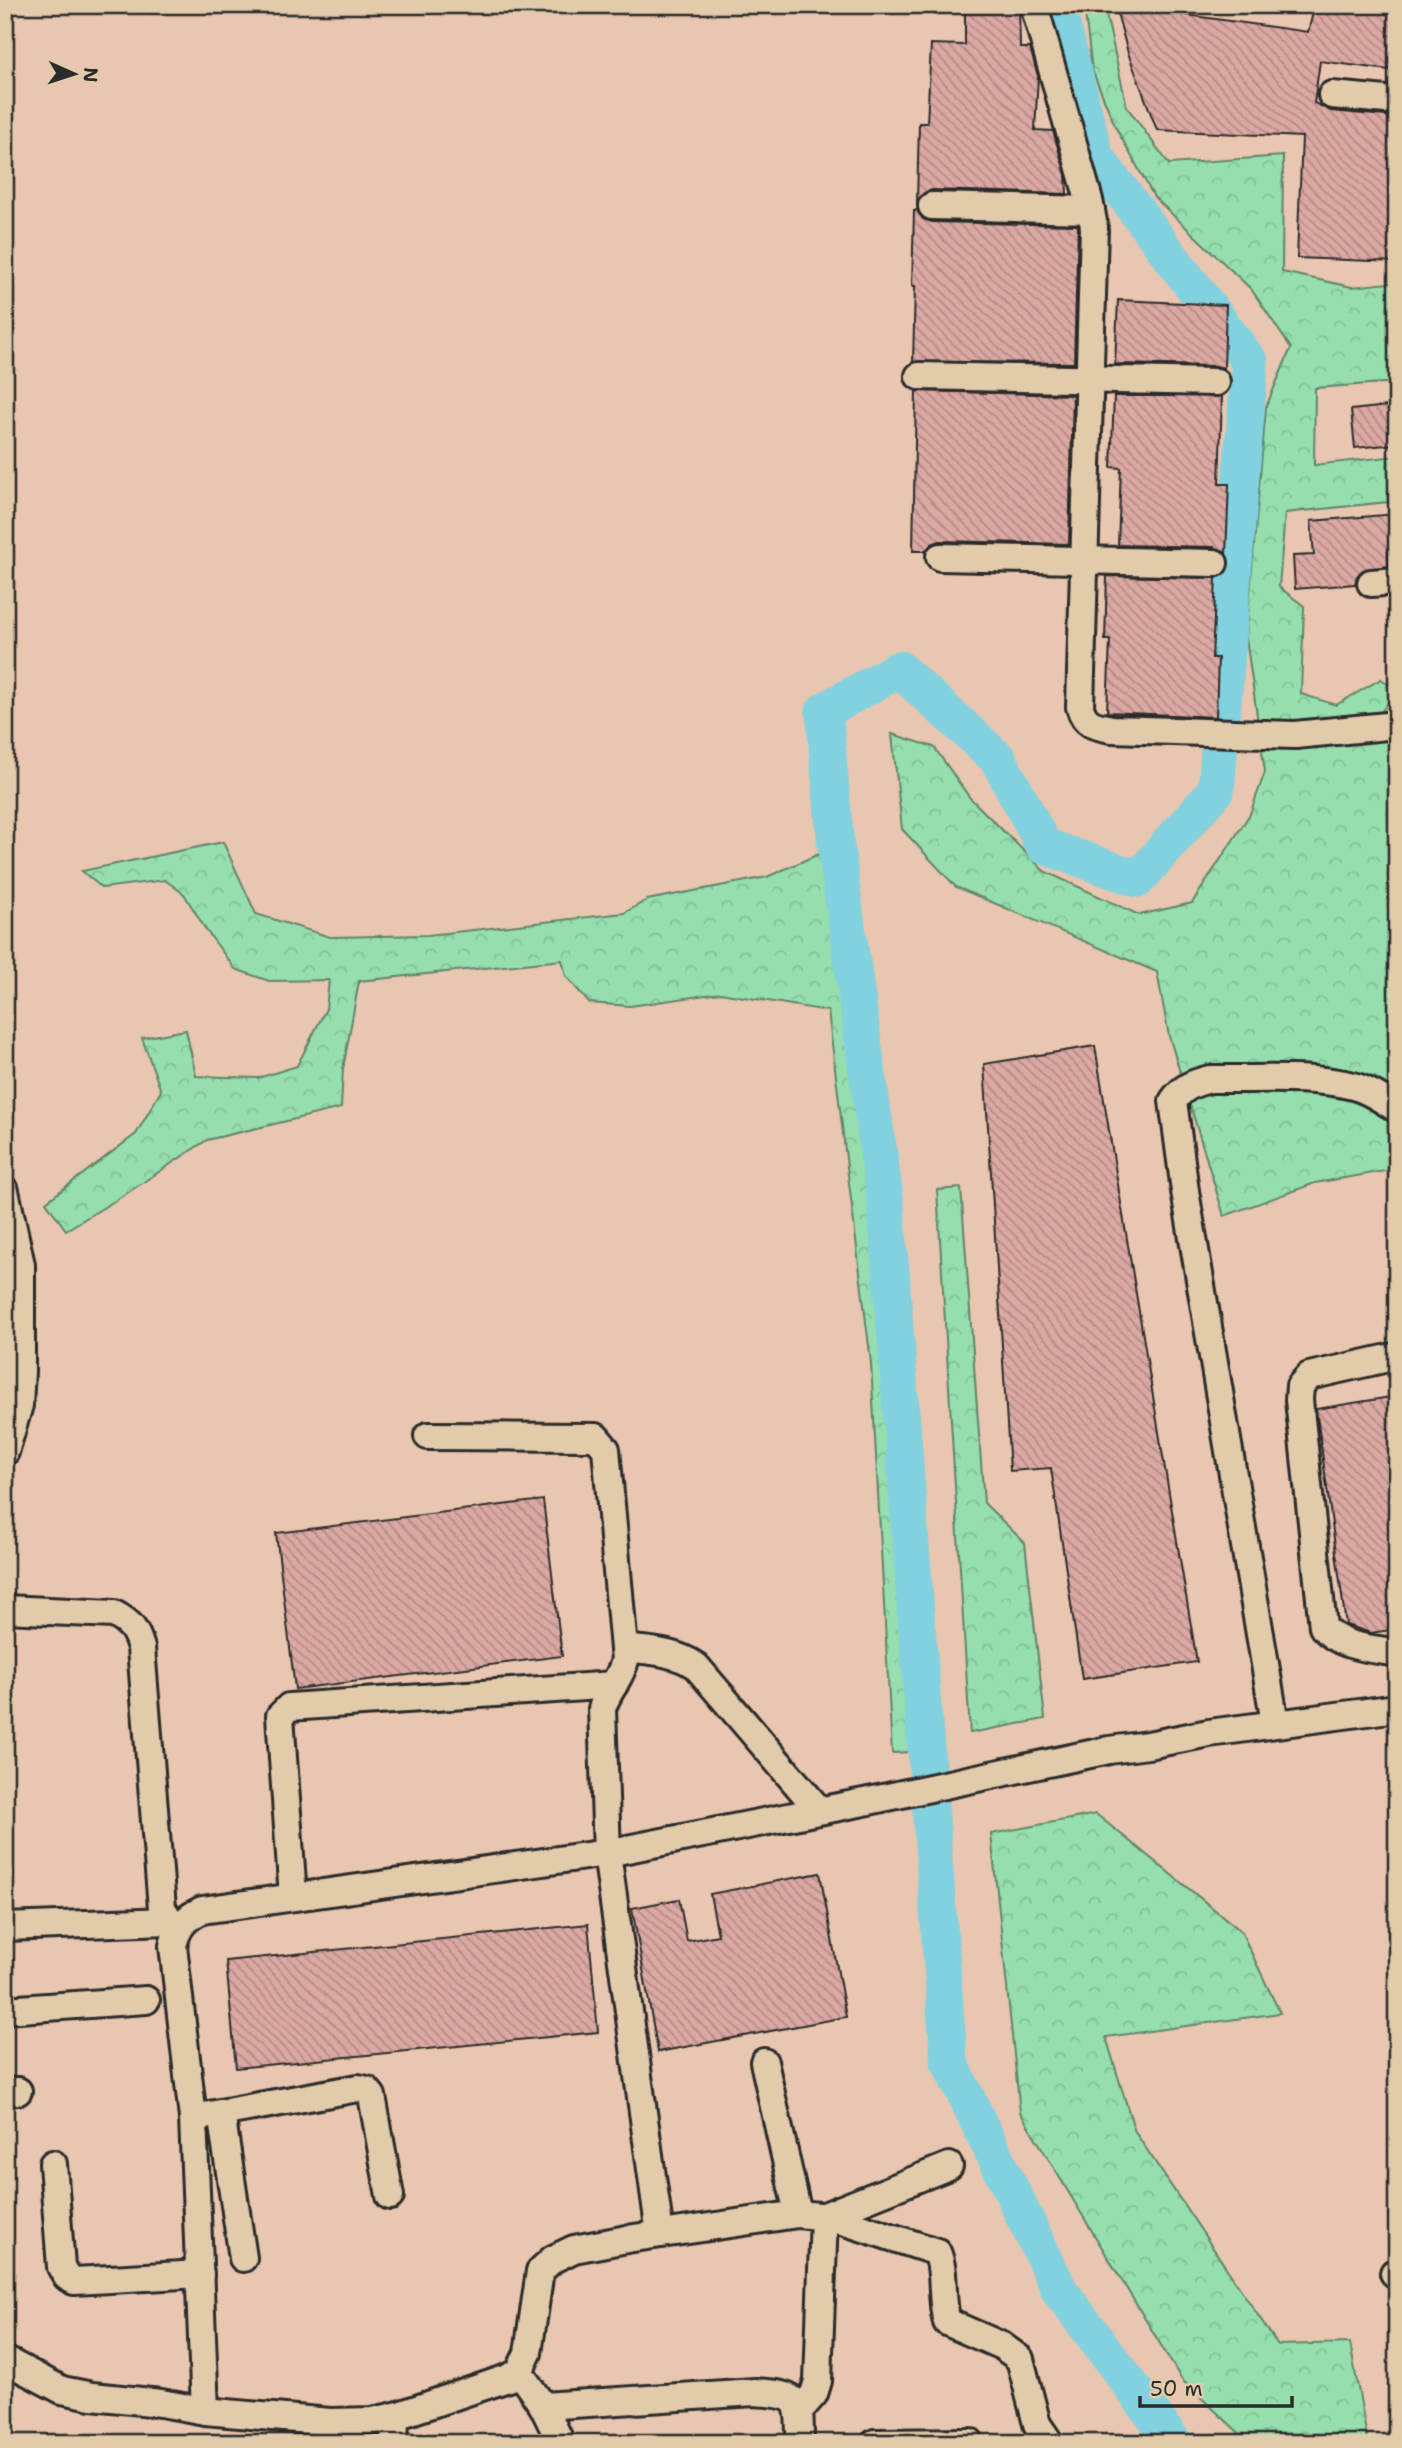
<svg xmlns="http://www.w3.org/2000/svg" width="1402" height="2448" font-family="'Shantell Sans',sans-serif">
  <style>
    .forest { fill: url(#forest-crowns); stroke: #60846c; stroke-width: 2 }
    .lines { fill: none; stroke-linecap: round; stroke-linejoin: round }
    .river { stroke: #82d1df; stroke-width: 37 }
    .building { fill: url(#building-back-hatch); stroke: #2b2b2b; stroke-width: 2 }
    .minor-casing { stroke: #2b2b2b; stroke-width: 32 }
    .minor { stroke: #e2cbab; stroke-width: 26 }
  </style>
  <defs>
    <pattern id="forest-crowns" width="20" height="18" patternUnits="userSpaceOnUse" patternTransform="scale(1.75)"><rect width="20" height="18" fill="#96dead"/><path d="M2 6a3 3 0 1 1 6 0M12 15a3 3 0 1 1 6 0" fill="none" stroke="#81bf95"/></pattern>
    <pattern id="building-back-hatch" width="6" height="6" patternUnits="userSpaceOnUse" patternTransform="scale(1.75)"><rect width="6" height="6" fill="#dba8a3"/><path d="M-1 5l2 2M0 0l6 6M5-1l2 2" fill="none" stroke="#b28985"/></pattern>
  </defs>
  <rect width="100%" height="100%" fill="#e9c6af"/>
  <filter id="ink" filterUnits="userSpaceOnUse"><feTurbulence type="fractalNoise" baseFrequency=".0143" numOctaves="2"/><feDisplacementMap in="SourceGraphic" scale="14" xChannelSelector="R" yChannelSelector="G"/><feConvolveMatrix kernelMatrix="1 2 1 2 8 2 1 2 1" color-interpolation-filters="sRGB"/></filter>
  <g filter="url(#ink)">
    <g class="forest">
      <polygon points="1084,5 1104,5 1127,107 1169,164 1283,156 1282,272 1352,287 1397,282 1397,382 1315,388 1314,465 1397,456 1397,501 1285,513 1279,587 1304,606 1301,694 1336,705 1381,679 1397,691 1379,715 1397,717 1397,1169 1315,1183 1224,1216 1169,1036 1157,972 956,887 902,829 892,734 934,747 970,798 1044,871 1139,915 1192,903 1250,814 1265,772 1246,638 1266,407 1291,348 1251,289 1154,197 1116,128 1092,70"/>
      <polygon points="223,842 256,914 330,937 428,935 624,913 647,900 767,877 821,853 843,974 884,1277 910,1752 892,1753 871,1363 828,1011 720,993 630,1006 589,1003 566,976 562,960 359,981 343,1069 341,1108 207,1140 121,1197 66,1230 46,1202 136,1134 161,1091 142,1038 186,1030 196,1076 258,1078 297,1066 326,1009 329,980 269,981 235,969 206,930 184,894 165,880 102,888 82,871"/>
      <polygon points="961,1188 984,1503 1025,1543 1045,1719 970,1733 937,1190"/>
      <polygon points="1096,1814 1241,1931 1280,2013 1106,2037 1135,2132 1278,2345 1350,2343 1368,2443 1250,2443 1182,2380 1020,2112 991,1834"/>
    </g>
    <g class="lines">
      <polyline class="river" points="1057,5 1095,156 1250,362 1216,790 1138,879 1044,846 998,759 899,669 824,711 836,847 886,1206 949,2061 1060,2291 1174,2443"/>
    </g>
    <g class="building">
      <polygon points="965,5 1019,5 1020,48 1030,48 1038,76 1035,130 1053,131 1066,175 1067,194 932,190 924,193 917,202 919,123 927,123 931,44 965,45"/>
      <polygon points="1115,5 1308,32 1315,5 1397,5 1397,71 1320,61 1314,103 1331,111 1397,117 1397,262 1297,258 1302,137 1157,130 1128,53"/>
      <polygon points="917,210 923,219 932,222 1078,225 1074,363 913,362 915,286 912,286 914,211"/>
      <polygon points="1118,300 1226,305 1224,368 1216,366 1115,364"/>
      <polygon points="916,391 1073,395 1069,544 940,541 932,544 926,551 913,551"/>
      <polygon points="1114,396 1222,396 1219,484 1229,484 1226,554 1214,547 1118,545 1121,468 1111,467"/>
      <polygon points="1397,405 1397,444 1355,448 1351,410"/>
      <polygon points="1397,514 1397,552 1388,552 1389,566 1363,570 1357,576 1355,584 1295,589 1293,556 1314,555 1311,521"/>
      <polygon points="1107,576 1216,578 1212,658 1218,658 1216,717 1107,712 1110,640 1105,640"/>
      <polygon points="1095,1046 1197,1662 1082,1679 1051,1468 1010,1471 984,1064"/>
      <polygon points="1397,1396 1397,1629 1371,1633 1346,1625 1316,1409"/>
      <polygon points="543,1500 562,1656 295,1689 276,1533"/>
      <polygon points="820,1873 846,2017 658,2052 632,1908 679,1899 687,1941 718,1935 710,1894"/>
      <polygon points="588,1924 598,2032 236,2068 226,1961"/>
    </g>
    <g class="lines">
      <defs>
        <g id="minor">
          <path d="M1034 5 1089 200 1094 227 1080 707C1085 725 1095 726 1112 729L1295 735 1397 725"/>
          <polyline points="1332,95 1397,101"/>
          <polyline points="932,206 1091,210"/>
          <polyline points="919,376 1216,382"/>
          <polyline points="940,557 1214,563"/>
          <polyline points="1371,583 1397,581"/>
          <polyline points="5,1191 21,1265 21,1371 19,1405 5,1452"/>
          <path d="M1397 1356 1309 1376 1300 1386 1299 1400 1323 1627C1341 1648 1371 1648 1397 1653"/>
          <path d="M428 1436 596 1437 606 1449 625 1660C621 1678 607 1691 602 1709L607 1853 660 2234"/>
          <path d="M5 1609 114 1614C131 1623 136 1630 141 1648L162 1908 176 1930"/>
          <path d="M624 1648C648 1651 675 1651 696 1666L819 1810"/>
          <path d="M1275 1723 1185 1191 1173 1101C1183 1087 1193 1083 1210 1079 1255 1080 1309 1075 1353 1086 1369 1090 1383 1100 1397 1109"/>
          <polyline points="293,1897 280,1716 289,1707 614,1685"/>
          <polyline points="5,1927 168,1921"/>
          <polyline points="5,2010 146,2000"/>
          <polyline points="764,2062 798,2214"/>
          <polyline points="5,2092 18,2091"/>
          <polyline points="221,2113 243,2258"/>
          <polyline points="193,2118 358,2088 367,2090 372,2096 390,2196"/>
          <polyline points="53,2164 61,2267 67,2277 74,2281 200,2274"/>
          <polyline points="1394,2273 1397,2272"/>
          <path d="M5 2360 62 2390 92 2396 161 2403 205 2411 330 2422 373 2421 396 2416 508 2378 519 2372 528 2353 540 2271 553 2259 574 2249 627 2239 798 2214 830 2217 937 2252C946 2272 940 2299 947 2322L1002 2346 1020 2359 1037 2424 1050 2443"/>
          <polyline points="519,2372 543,2406 561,2443"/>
          <path d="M543 2406 755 2392C800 2395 800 2398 800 2443"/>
          <polyline points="800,2410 814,2394 818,2381 824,2216 949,2166"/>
          <path d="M205 2411 193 2118 173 1946C177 1927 185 1918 202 1910L607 1853 864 1802 1109 1750 1148 1745 1209 1733 1397 1708"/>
          <polyline points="393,2443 396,2416"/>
          <polyline points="875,2443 970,2442"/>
        </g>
      </defs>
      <use href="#minor" class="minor-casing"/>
      <use href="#minor" class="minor"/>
    </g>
  </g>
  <rect width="1402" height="2448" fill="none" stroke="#e2cbab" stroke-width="28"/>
  <rect x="14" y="14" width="1374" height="2420" fill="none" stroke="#2b2b2b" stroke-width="2.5" filter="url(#ink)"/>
  <g transform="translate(74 74) rotate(93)" stroke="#e2cbab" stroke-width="5" paint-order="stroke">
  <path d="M0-5L12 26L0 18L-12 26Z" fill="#2b2b2b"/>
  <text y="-10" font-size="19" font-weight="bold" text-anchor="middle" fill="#2b2b2b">N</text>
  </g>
  <path d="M1140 2396v10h152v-10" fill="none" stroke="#2b2b2b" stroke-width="3.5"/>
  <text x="1150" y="2396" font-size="21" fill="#2b2b2b" stroke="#e2cbab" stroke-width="5" paint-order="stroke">50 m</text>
</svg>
